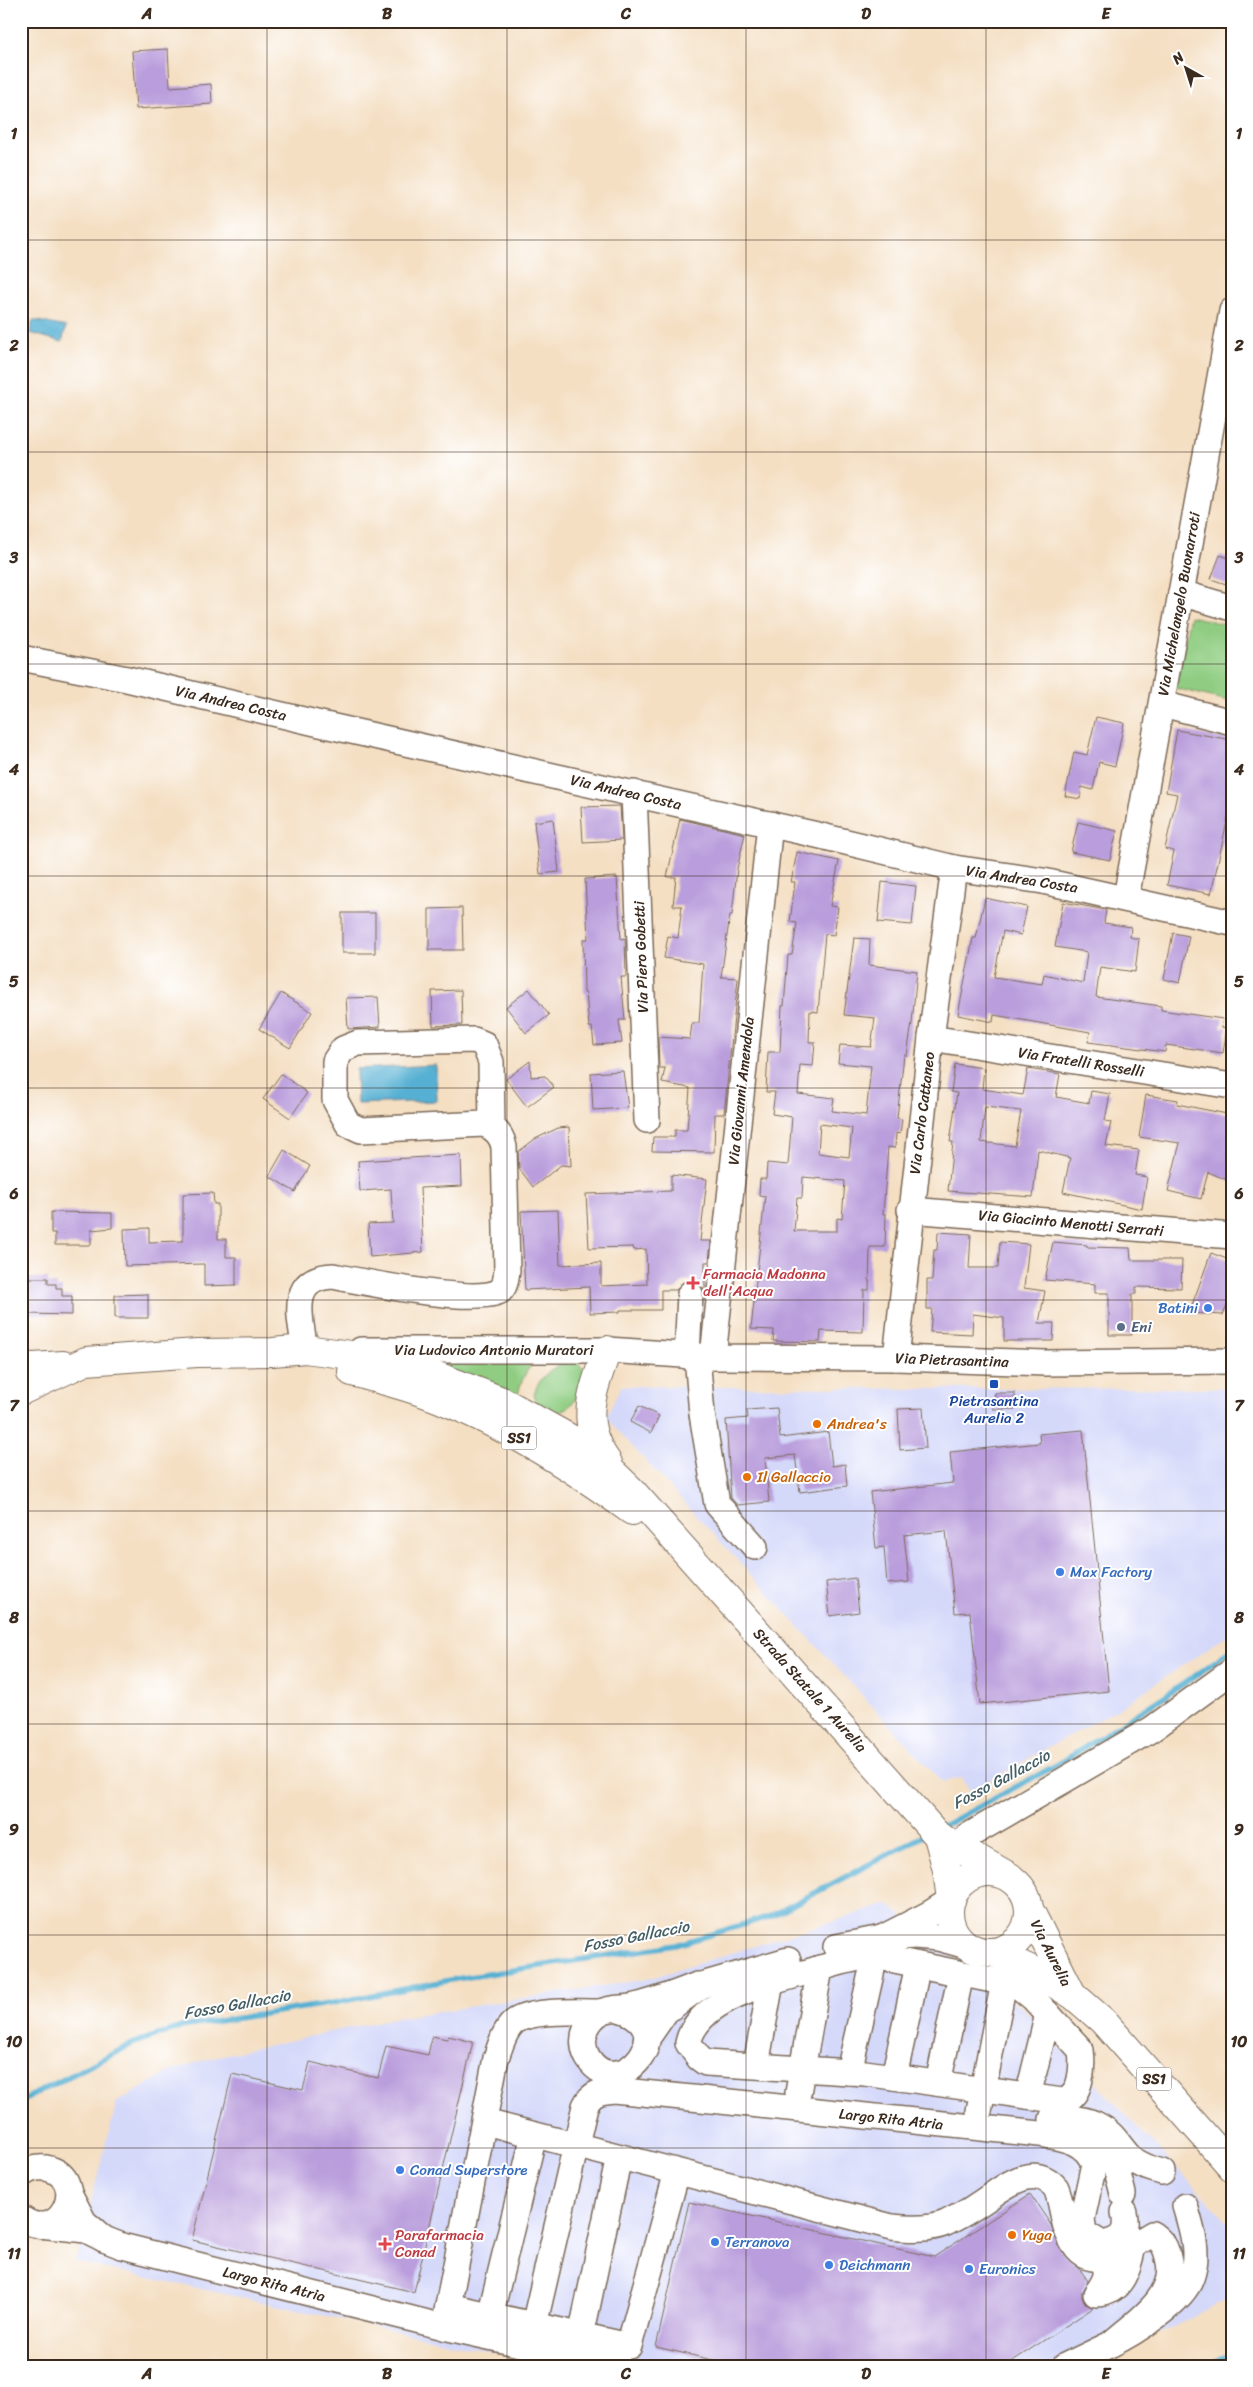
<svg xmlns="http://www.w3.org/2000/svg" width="1253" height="2387" font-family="Sriracha,sans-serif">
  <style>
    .built { fill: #d4d8f9 }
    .green { fill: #90cd82; stroke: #667c50 }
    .water { fill: #56b0d3; stroke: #486d78 }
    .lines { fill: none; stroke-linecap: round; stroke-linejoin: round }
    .stream { stroke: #56b0d3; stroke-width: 5.5 }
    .building { fill: #b99ddc; fill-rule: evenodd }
    .minor-casing { stroke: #7c6958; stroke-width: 28 }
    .major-casing { stroke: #7c6958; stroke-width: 30 }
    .minor { stroke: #fff; stroke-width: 25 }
    .major { stroke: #fff; stroke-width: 28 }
    .grid { fill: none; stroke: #3b2a1e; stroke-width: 1; stroke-opacity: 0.55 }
    .health-dot { fill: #e0444e; stroke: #fff; stroke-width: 2 }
    .shop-dot { fill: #3f7fe0; stroke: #fff; stroke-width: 2 }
    .service-dot { fill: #5c6f8a; stroke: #fff; stroke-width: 2 }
    .transit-dot { fill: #1a4fb4; stroke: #fff; stroke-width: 2 }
    .food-dot { fill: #e8710a; stroke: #fff; stroke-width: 2 }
    .labels { text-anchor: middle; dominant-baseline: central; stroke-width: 4; stroke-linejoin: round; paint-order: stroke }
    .shield { fill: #fff; stroke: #766a62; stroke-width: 1 }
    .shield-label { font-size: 14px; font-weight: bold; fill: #3b2a1e }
    .street-label { font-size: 15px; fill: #3b2a1e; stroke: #fff }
    .health-label { font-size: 15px; fill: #be3a42; stroke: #fff; text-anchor: start }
    .shop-label { font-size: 15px; fill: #366cbe; stroke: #fff; text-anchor: start }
    .service-label { font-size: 15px; fill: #4e5e75; stroke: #fff; text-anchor: start }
    .transit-label { font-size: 15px; fill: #164399; stroke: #fff }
    .food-label { font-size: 15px; fill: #c56008; stroke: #fff; text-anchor: start }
    .water-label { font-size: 16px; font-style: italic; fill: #466066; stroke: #fff }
    .neatline { fill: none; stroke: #3b2a1e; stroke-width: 2 }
    .grid-label { font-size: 16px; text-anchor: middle; font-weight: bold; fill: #3b2a1e }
  </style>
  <rect width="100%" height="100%" fill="#fff"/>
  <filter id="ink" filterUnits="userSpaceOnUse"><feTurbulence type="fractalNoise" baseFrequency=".02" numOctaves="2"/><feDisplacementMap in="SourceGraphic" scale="10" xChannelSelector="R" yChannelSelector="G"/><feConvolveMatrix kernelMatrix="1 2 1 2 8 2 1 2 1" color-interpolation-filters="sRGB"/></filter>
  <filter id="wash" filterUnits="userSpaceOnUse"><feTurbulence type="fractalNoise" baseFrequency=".0096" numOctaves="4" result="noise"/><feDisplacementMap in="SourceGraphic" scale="20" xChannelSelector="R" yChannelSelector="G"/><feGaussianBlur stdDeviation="1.12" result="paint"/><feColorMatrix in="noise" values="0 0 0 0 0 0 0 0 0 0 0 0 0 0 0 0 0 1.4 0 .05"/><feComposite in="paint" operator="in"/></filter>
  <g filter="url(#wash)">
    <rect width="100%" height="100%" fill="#f4dfc3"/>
    <g class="built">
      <polygon points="621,1386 924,1389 1232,1388 1232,1632 1120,1708 970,1791 961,1778 942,1782 606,1418"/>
      <polygon points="888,1904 939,1947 1020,2005 1232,2226 1232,2298 1091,2366 560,2366 75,2262 117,2102 173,2070 214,2057 390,2019 648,1979"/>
    </g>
    <g class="green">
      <polygon points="1190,616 1232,626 1232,702 1175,688"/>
      <path d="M539 1356C526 1370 520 1381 517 1400L416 1360Z"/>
      <path d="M576 1360 585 1372C579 1398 567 1424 537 1406L534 1394C540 1374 557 1363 576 1360Z"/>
    </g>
    <g class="water">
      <polygon points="33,320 66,327 62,342 30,333"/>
      <polygon points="436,1065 437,1101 357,1104 356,1069"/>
    </g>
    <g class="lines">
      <g class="stream">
        <polyline points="940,1828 1062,1762 1191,1679 1232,1649"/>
        <polyline points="21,2101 134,2043 181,2027 328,2004 456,1979 676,1945 771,1916 927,1834"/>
        <polyline points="1207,2366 1232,2354"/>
      </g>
    </g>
    <g id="blocks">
      <g class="building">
        <polygon points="168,49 170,87 211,84 212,104 136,109 132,51"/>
        <polygon points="1220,555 1232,559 1232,586 1211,579"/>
        <polygon points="1096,717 1124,723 1115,766 1099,762 1093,790 1082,787 1080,799 1065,796 1074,752 1087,755"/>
        <polygon points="1177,730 1232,740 1232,753 1226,786 1232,787 1232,808 1230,808 1211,894 1167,885 1174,851 1165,849 1177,794 1166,792"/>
        <polygon points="620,806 622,840 583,842 581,807"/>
        <polygon points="553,819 559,872 540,874 534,822"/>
        <polygon points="680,819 745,834 737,869 732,915 730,915 721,977 738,978 724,1114 715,1114 714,1152 652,1151 653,1137 675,1137 675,1130 687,1130 690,1088 662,1083 665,1068 659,1068 658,1037 690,1039 692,1023 699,1023 703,964 664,958 668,936 678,938 682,906 673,906 676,877 667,877"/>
        <polygon points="1078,822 1117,831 1110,860 1071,852"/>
        <path d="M797 852 839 861 830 906 838 907 834 935 825 934 818 1012 810 1011 809 1042H815L813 1066 800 1065 798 1094 834 1098 832 1111 866 1115 871 1066 838 1063 840 1045 871 1047 875 1018 844 1015 854 938 870 939 869 965 917 971 912 1023 907 1055H904L897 1118 902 1119 900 1134 896 1133 895 1148 888 1147 883 1214H886L885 1247H870L869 1290H864L863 1332 821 1331 820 1342 773 1341 774 1330 751 1329 765 1196 759 1195 760 1179H766L767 1163 788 1165 792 1117 772 1114 775 1092H766L768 1052H780L782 1006H784L788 955H792L797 923 790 922 795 882H791ZM820 1124 852 1128 849 1157 818 1153ZM803 1177 845 1181 842 1219 837 1218V1231H794L797 1198H802Z"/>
        <polygon points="617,877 621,939 625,938 626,977 621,977 625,1020 619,1020 622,1043 594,1045 592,1027 589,1027 586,993 584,993 583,939 588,939 585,879"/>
        <polygon points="882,882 916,886 912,925 878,922"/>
        <polygon points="985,898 1027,907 1021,935 1003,931 994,977 1042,984 1044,974 1083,983 1087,952 1055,947 1063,902 1106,910 1104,923 1131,927 1130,937 1139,939 1135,972 1100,967 1096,997 1161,1006 1161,1010 1223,1019 1221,1027 1227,1028 1223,1053 1166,1045 1165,1052 1088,1042 1090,1032 994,1015 993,1022 958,1015 973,938 976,938"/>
        <polygon points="462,908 463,950 429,950 429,909"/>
        <rect x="342" y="913" width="33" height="40"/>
        <polygon points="1173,933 1189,936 1180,983 1164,979"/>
        <polygon points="529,989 549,1015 526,1033 506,1007"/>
        <polygon points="461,990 462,1025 433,1026 432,991"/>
        <polygon points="281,993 312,1012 290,1048 259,1029"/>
        <polygon points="378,997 380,1027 348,1029 346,998"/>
        <polygon points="530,1061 531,1077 545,1076 554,1087 527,1107 506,1079"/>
        <path d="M955 1064 984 1068 982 1089 1023 1095 1028 1069 1060 1074 1056 1097 1089 1103 1091 1091 1110 1094 1105 1121 1111 1122 1106 1146 1139 1150 1135 1175 1147 1177 1142 1209 1063 1192 1070 1158 1038 1150 1033 1197 948 1191 953 1142H950L957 1093 951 1092ZM985 1107 1021 1111 1015 1146 981 1142Z"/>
        <polygon points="623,1071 628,1108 593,1110 591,1073"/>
        <polygon points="281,1074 307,1093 290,1118 263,1099"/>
        <polygon points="1146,1095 1178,1100 1177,1104 1232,1115 1232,1182 1208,1172 1201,1199 1168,1191 1180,1143 1139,1137"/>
        <polygon points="569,1127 571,1166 561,1165 533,1187 519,1168 518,1152 535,1139 558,1128"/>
        <polygon points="284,1150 310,1166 295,1192 269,1176"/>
        <polygon points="461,1155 462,1186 420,1188 423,1252 370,1257 368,1224 393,1223 391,1189 360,1191 358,1161"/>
        <polygon points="671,1175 707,1179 700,1241 711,1241 709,1262 705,1262 705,1291 698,1282 690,1280 683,1282 676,1290 661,1290 661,1310 620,1310 620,1312 590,1313 589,1287 525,1290 521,1211 558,1210 560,1265 601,1263 601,1286 647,1284 646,1249 634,1250 633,1247 589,1248 586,1194 671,1191"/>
        <polygon points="213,1193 214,1204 218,1204 218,1239 226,1239 226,1257 236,1257 236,1285 204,1286 204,1264 125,1266 124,1229 149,1228 149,1242 183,1241 183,1194"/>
        <polygon points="51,1212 112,1213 112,1228 91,1230 91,1245 55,1245 55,1233 51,1233"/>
        <polygon points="938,1232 971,1234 969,1268 998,1268 1000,1242 1029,1244 1024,1288 1045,1291 1039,1323 1054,1323 1053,1341 1004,1341 1004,1318 973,1314 972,1334 930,1332 932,1309 927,1309 927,1280 932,1280 934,1250 937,1250"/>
        <polygon points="1053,1242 1087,1245 1087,1247 1130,1248 1131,1260 1182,1260 1181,1288 1136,1287 1136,1294 1132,1294 1132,1335 1109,1335 1109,1293 1095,1293 1095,1284 1045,1280"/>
        <polygon points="1211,1253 1232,1261 1232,1291 1223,1315 1189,1313"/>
        <polygon points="21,1278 48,1278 48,1284 56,1284 56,1288 62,1288 62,1296 72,1296 72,1315 29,1314 29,1312 21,1312"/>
        <polygon points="148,1294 148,1318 115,1318 115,1295"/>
        <polygon points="995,1393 1015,1393 1015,1409 993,1409"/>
        <polygon points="639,1406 659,1416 651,1433 630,1422"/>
        <polygon points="777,1408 780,1438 828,1432 832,1466 845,1464 847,1486 800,1492 795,1455 765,1458 769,1502 737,1505 731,1498 726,1420 748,1418 747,1410"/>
        <polygon points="923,1408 926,1448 900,1450 898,1409"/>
        <polygon points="1083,1430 1109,1691 980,1704 970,1612 955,1613 946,1531 904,1535 909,1582 887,1584 884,1547 876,1548 870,1492 953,1483 950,1452 1040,1443 1039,1434"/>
        <polygon points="855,1578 859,1612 830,1616 826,1582"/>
        <polygon points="432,2036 447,2039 448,2036 473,2042 414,2292 192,2240 232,2074 303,2090 310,2062 378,2078 386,2046 428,2055"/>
        <polygon points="1030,2194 1051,2225 1062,2252 1079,2268 1088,2281 1082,2291 1082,2298 1086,2304 1093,2308 1005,2366 739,2366 656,2347 689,2202 934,2257"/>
      </g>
    </g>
  </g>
  <g filter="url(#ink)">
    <use href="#blocks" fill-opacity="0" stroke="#7c6958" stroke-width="1"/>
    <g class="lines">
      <defs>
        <g id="minor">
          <polyline points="1181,593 1232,608"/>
          <polyline points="21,658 127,679 316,723 817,835 954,868 1043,881 1232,923"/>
          <polyline points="1162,704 1232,722"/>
          <polyline points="634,793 647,1120"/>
          <polyline points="1126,898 1232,311"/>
          <polyline points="931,1038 1232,1086"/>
          <polyline points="910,1210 1232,1236"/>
          <path d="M305 1349C300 1318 288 1278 333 1276 364 1282 476 1305 500 1291 506 1286 506 1277 507 1270L504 1147C502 1135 495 1128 484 1124L361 1130 348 1124 335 1100V1061L343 1049 358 1043 474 1040 484 1044 491 1062 492 1127"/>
          <polyline points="361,1350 607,1350 713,1357 896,1358 1045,1363 1232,1361"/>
          <polyline points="687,1356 690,1294"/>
          <polyline points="697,1356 702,1414 717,1504 755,1547"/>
          <polyline points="713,1357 770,824"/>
          <polyline points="896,1358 931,1038 954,868"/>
          <polyline points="968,1836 1152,1729 1232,1671"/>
          <polyline points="951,1900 929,1914 882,1938 916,1936 938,1938 967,1946"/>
          <polyline points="836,1947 882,1938"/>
          <path d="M875 1956 1017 1985 1033 1998 1081 2050C1083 2066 1082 2098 1062 2101L865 2073 706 2063 699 2058 688 2043C698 1997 773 1982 811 1971 832 1965 853 1957 875 1956Z"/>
          <polyline points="702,1985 788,1960"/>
          <path d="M619 2009C685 2028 618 2106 588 2058 583 2050 582 2038 586 2029 589 2022 594 2016 601 2012 611 2007 624 2009 635 2006 656 2001 677 1993 697 1985H702L666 2011 646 2040"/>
          <polyline points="756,2065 771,1982"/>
          <polyline points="849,2072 875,1956"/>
          <polyline points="894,2077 918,1965"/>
          <polyline points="938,2083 961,1974"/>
          <polyline points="798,2093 820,1968"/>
          <polyline points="1028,2096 1048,2014"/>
          <polyline points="979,2111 1004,1982"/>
          <path d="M485 2122 892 2227C910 2229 929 2230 946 2223 956 2218 966 2213 976 2206 999 2192 1031 2159 1056 2188 1062 2202 1062 2216 1067 2230 1085 2281 1123 2251 1152 2234 1164 2243 1166 2247 1169 2262 1176 2298 1134 2323 1111 2344 1133 2334 1183 2302 1191 2278 1200 2254 1192 2229 1185 2206"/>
          <path d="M21 2175C28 2169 37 2167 46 2168 91 2177 62 2248 21 2218"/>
          <path d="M1123 2194C1111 2142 1102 2134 1052 2119 1069 2118 1086 2118 1101 2127 1115 2134 1121 2150 1133 2160 1142 2167 1152 2169 1162 2172"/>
          <polyline points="40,2225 86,2230 104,2239 84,2222 70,2195"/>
          <polyline points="104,2239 122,2246 444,2327 619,2366"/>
          <path d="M1101 2258C1111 2272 1105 2282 1096 2294 1122 2293 1129 2267 1133 2246"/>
          <polyline points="448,2306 629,2346 677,2172"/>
          <polyline points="490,2316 534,2135"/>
          <path d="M444 2327 496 2058C500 2047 504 2031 513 2023 528 2009 581 2012 601 2012"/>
          <polyline points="581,2336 619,2157"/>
          <path d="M529 2347 585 2106C591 2093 601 2091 614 2090L1040 2134C1062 2138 1085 2140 1094 2164L1082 2219 1084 2233 1102 2244C1123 2240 1128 2232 1124 2212"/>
          <polyline points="1065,2366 1111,2344"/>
        </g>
        <g id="major">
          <path d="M607 1350C592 1394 578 1422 608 1463"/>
          <polyline points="21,1366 33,1367 63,1365"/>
          <path d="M352 1372C382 1380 412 1387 440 1399 509 1427 572 1467 632 1511"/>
          <polyline points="21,1391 86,1361 197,1353 273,1352 305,1349 351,1355 427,1372 502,1401 571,1439 604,1464 631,1490 938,1836 1010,1877"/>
          <polyline points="938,1836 947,1870 951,1900"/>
          <circle cx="989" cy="1912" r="40"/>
          <polyline points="1030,1911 1072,1994"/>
          <polyline points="993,1952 1036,1972 1073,1995 1103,2021 1232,2167"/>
        </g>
      </defs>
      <use href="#minor" class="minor-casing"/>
      <use href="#major" class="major-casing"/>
      <use href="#minor" class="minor"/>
      <use href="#major" class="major"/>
    </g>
  </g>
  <path class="grid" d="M267 21V2366M507 21V2366M746 21V2366M986 21V2366M21 240H1232M21 452H1232M21 664H1232M21 876H1232M21 1088H1232M21 1300H1232M21 1511H1232M21 1724H1232M21 1935H1232M21 2148H1232"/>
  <g class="health-dot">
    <path d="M690.5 1275.5h5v5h5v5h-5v5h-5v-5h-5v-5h5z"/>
    <path d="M382.5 2236.5h5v5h5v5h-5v5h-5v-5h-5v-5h5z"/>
  </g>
  <g class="shop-dot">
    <circle cx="1208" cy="1308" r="5"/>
    <circle cx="1060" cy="1572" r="5"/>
    <circle cx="400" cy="2170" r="5"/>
    <circle cx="715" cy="2242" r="5"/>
    <circle cx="829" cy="2265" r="5"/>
    <circle cx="969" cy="2269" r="5"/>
  </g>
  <circle class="service-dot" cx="1121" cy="1327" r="5"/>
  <rect class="transit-dot" x="989" y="1379" width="10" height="10" rx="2.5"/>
  <g class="food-dot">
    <circle cx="817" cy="1424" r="5"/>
    <circle cx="747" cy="1477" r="5"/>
    <circle cx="1012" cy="2235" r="5"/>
  </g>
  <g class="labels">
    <g class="shield">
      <rect x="501.5" y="1426.5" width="35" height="23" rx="4"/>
      <rect x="1136.5" y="2067.5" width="35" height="23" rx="4"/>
    </g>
    <g class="shield-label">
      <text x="519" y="1438">SS1</text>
      <text x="1154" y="2079">SS1</text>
    </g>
    <g class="street-label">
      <text transform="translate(1179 604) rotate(-80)">Via Michelangelo Buonarroti</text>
      <text transform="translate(231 703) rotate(13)">Via Andrea Costa</text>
      <text transform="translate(626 792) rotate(13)">Via Andrea Costa</text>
      <text transform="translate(1022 879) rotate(9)">Via Andrea Costa</text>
      <text transform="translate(641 957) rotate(-92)">Via Piero Gobetti</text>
      <text transform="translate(1081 1062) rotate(9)">Via Fratelli Rosselli</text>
      <text transform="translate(741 1091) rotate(-84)">Via Giovanni Amendola</text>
      <text transform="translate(922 1113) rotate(-83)">Via Carlo Cattaneo</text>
      <text transform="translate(1071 1223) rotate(5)">Via Giacinto Menotti Serrati</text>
      <text x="494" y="1350">Via Ludovico Antonio Muratori</text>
      <text transform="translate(952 1360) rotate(2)">Via Pietrasantina</text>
      <text transform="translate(810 1690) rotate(48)">Strada Statale 1 Aurelia</text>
      <text transform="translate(1051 1953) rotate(63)">Via Aurelia</text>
      <text transform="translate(891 2119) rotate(6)">Largo Rita Atria</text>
      <text transform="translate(274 2284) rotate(14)">Largo Rita Atria</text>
    </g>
    <g class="health-label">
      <text x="703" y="1274">Farmacia Madonna<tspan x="703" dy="17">dell'Acqua</tspan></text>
      <text x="395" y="2235">Parafarmacia<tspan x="395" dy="17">Conad</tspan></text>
    </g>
    <g class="shop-label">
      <text x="1198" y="1308" text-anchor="end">Batini</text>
      <text x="1070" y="1572">Max Factory</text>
      <text x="410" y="2170">Conad Superstore</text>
      <text x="725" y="2242">Terranova</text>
      <text x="839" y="2265">Deichmann</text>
      <text x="979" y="2269">Euronics</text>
    </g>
    <g class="service-label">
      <text x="1131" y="1327">Eni</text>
    </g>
    <g class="transit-label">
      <text x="994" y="1401">Pietrasantina<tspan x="994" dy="17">Aurelia 2</tspan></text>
    </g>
    <g class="food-label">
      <text x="827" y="1424">Andrea's</text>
      <text x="757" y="1477">Il Gallaccio</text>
      <text x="1022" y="2235">Yuga</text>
    </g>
    <g class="water-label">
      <text transform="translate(1001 1779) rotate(-28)">Fosso Gallaccio</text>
      <text transform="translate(636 1936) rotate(-11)">Fosso Gallaccio</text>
      <text transform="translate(237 2004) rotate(-10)">Fosso Gallaccio</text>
    </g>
  </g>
  <rect width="1253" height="2387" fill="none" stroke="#fff" stroke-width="55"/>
  <g transform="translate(1186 68) rotate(321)" stroke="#ffffff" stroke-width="4" paint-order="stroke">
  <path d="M0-4L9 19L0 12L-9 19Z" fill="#3b2a1e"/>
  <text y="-8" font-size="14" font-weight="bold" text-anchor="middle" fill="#3b2a1e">N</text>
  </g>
  <rect x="28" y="28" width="1198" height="2332" class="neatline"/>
  <g class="grid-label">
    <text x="147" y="19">A</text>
    <text x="387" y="19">B</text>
    <text x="626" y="19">C</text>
    <text x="866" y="19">D</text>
    <text x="1106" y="19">E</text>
    <text x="14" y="139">1</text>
    <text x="1239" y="139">1</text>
    <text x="14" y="351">2</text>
    <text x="1239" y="351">2</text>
    <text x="14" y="563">3</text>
    <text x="1239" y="563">3</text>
    <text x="14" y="775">4</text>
    <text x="1239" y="775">4</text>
    <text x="14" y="987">5</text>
    <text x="1239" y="987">5</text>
    <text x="14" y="1199">6</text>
    <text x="1239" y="1199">6</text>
    <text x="14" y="1411">7</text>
    <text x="1239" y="1411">7</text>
    <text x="14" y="1623">8</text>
    <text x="1239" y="1623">8</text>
    <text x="14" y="1835">9</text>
    <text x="1239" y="1835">9</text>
    <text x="14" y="2047">10</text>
    <text x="1239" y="2047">10</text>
    <text x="14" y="2259">11</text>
    <text x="1239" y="2259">11</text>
    <text x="147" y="2379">A</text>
    <text x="387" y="2379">B</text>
    <text x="626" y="2379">C</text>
    <text x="866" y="2379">D</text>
    <text x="1106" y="2379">E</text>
  </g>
</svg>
